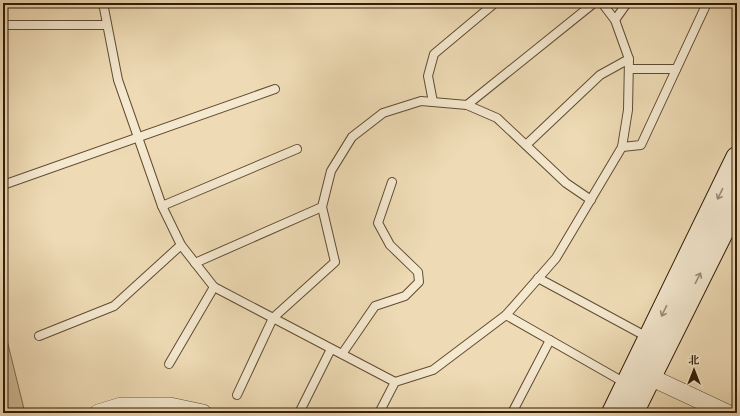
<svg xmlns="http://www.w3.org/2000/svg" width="740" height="416" font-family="'IM FELL Double Pica','Noto Serif SC',serif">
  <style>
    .green { fill: #cebb97; stroke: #806c4e }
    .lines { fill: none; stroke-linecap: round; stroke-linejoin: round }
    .service-casing { stroke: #604c32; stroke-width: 10 }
    .minor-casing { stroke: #604c32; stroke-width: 18 }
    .secondary-casing { stroke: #311c06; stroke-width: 24 }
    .service { stroke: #f4e8cf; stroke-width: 8 }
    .minor { stroke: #f4e8cf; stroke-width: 17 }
    .secondary { stroke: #f4e8cf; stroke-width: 22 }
    .oneway { stroke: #9c8c75 }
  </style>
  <rect width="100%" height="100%" fill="#eedbb5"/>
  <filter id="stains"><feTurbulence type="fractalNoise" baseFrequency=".005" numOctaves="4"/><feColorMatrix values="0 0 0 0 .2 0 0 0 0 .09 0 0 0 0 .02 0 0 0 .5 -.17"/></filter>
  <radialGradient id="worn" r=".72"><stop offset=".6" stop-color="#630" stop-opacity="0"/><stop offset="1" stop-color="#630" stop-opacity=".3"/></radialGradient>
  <polygon class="green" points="3,324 25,413 3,413"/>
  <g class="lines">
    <defs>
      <g id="service">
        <polyline points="103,3 118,80 162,206 181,245 214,287 395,382"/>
        <polyline points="615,20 627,3"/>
        <polyline points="3,25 107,25"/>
        <polyline points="629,69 676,69"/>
        <polyline points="433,102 428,76 434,54 495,3"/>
        <polyline points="467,105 594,3"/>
        <polyline points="526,145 600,75 629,59"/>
        <polyline points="622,147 641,145 707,3"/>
        <polyline points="3,185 275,89"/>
        <polyline points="162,206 297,149"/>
        <polyline points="195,263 322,207"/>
        <polyline points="538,278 649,338"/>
        <polyline points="506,315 627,384"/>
        <polyline points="39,336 114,306 181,245"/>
        <polyline points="342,354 375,306 405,296 419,282 418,272 390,245 378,223 392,182"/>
        <polyline points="169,364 214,287"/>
        <polyline points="237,395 273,318 335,262 322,207 331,171 352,137 383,113 421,101 467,105 497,118 566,183 591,200"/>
        <polyline points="299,413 331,349"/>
        <polyline points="379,413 395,382 433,370 506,315 556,258 622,147 628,110 629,59 615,20 602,3"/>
        <polyline points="512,413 550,340"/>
      </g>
      <g id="minor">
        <polyline points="648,376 727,413"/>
        <polyline points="98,413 121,406 170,406 203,413"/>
      </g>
      <g id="secondary">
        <polyline points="613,413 737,158"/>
        <polyline points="632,413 737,202"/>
      </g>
    </defs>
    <use href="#service" class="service-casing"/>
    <use href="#minor" class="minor-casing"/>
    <use href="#secondary" class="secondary-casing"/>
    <use href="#service" class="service"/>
    <use href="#minor" class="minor"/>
    <use href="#secondary" class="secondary"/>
  </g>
  <defs><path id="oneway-shaft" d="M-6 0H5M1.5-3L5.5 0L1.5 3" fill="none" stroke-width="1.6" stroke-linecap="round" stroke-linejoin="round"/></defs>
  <g class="oneway">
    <use href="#oneway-shaft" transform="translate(720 194) rotate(116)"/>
    <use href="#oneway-shaft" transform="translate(698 278) rotate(-63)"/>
    <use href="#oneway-shaft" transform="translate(664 311) rotate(116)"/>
  </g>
  <rect width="740" height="416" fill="none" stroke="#eedbb5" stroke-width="16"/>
  <rect x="4" y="4" width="732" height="408" fill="none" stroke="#311c06" stroke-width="2"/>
  <rect x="8" y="8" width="724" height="400" fill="none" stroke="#311c06"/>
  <g transform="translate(694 370)" stroke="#f4e8cf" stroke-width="3" paint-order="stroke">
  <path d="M0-3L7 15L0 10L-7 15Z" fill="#311c06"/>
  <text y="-6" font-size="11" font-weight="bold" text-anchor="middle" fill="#311c06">北</text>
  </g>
  <rect width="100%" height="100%" filter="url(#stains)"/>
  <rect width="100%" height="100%" fill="url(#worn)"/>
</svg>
